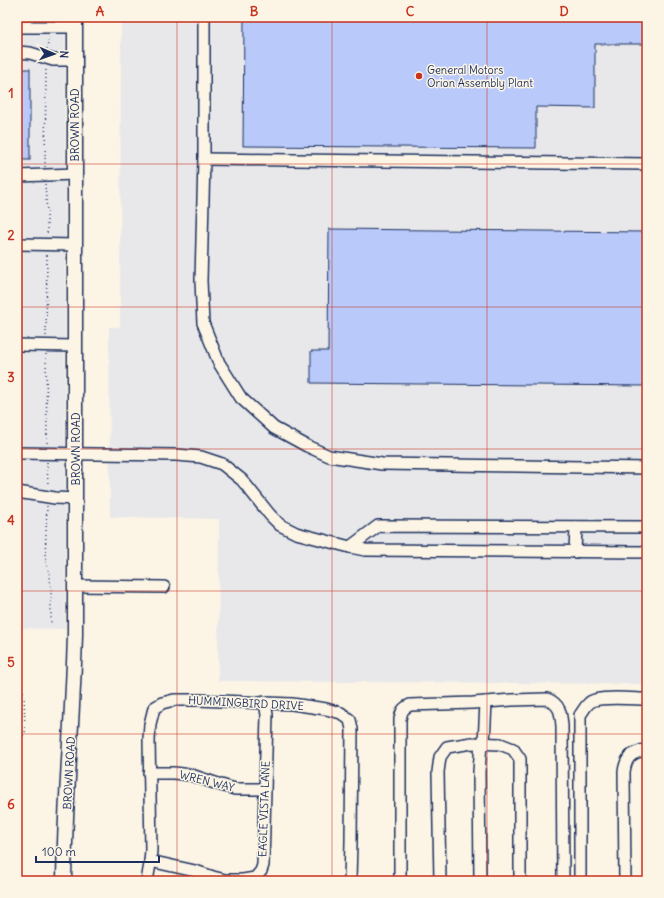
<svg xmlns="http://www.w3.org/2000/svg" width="664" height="898" font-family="Delius,sans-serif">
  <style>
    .built { fill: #e8e8eb }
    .building { fill: #b9cafa; stroke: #1b2f5e }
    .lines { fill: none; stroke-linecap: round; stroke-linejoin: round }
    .minor-casing { stroke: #1b2f5e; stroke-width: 14 }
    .major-casing { stroke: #1b2f5e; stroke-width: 17 }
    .path { stroke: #1b2f5e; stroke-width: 1.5; stroke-dasharray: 1 3; stroke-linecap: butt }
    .minor { stroke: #fcf5e5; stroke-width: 11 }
    .major { stroke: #fcf5e5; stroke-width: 14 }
    .grid { fill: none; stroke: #c8321e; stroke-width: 1; stroke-opacity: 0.55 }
    .poi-dot { fill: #c8321e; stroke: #fcf5e5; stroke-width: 1.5 }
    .labels { text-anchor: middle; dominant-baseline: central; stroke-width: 3; stroke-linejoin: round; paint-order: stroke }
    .poi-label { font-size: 11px; fill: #1b2f5e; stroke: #fcf5e5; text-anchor: start }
    .street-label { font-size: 11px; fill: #1b2f5e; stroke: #fcf5e5 }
    .neatline { fill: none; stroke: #c8321e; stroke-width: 1.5 }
    .grid-label { font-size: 13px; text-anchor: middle; font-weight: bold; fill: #c8321e }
  </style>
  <rect width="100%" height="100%" fill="#fcf5e5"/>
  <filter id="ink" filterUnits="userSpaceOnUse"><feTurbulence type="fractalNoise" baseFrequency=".025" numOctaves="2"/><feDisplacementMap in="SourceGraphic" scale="8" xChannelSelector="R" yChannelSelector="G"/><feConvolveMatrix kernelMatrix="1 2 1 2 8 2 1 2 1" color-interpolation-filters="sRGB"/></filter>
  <g filter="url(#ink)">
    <g class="built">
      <polygon points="17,17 65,17 65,629 17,628"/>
      <polygon points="121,17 647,17 647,684 218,681 219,519 110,517 109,327 120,327"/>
    </g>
    <g class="building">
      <polygon points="244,17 647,17 647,44 595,44 595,108 536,107 536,148 243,146"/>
      <rect x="17" y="69" width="13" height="91"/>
      <polygon points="329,229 647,232 647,386 311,383 311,351 328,351"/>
    </g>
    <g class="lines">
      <defs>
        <g id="minor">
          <polyline points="204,17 204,159 201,281 203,323 219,363 241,398 274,428 307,446 329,456 382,464 647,468"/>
          <polyline points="17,27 75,27"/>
          <polyline points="17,52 30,53 53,60 75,60"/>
          <polyline points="204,159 647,164"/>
          <polyline points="17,176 76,174"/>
          <polyline points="17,244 76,245"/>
          <polyline points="17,345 76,346"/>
          <polyline points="17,453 176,455 201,457 222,464 242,480 270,515 280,525 296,533 350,547 365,550 647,552"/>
          <polyline points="17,492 55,498 76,499"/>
          <polyline points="350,547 378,526 647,527"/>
          <polyline points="575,552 576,527"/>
          <polyline points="76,586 164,587"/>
          <polyline points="484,743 486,702"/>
          <polyline points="149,773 174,773 191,775 221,785 235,789 264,789"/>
          <polyline points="150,861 195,871 213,877 225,880 243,880 255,878 261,871 263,865 267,715 265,702"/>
          <polyline points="147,881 150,864 151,849 149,740 150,724 154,708 162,703 174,700 198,700 292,704 326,709 341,713 350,720 352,729 351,842 350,881"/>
          <path d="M400 881V719C402 711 402 709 410 705L473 703 512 700 547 699C560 704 561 713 562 726L563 881"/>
          <polyline points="440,881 438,772 440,757 447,747 472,743 500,744 513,749 520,759 520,881"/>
          <polyline points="480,881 479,772 481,743"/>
          <path d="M580 881V715C584 710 586 704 592 701 601 696 636 699 647 699"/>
          <path d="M625 881 624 772C626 756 632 753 647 749"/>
        </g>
        <path id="major" d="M64 881C65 798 73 716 75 634V17"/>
      </defs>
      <use href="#minor" class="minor-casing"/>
      <use href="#major" class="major-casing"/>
      <g class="path">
        <polyline points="47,49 49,37"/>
        <polyline points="45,167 46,68"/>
        <polyline points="45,184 47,213 47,234"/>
        <polyline points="46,336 47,254"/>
        <polyline points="46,354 47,444"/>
        <polyline points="47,462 48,486"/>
        <polyline points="47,506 45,557 50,577 51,592 51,624"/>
        <polyline points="17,681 24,693 25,732 17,748"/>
      </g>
      <use href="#minor" class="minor"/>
      <use href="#major" class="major"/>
    </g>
  </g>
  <path class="grid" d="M177 17V881M332 17V881M487 17V881M17 164H647M17 307H647M17 449H647M17 591H647M17 734H647"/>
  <circle class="poi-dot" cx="419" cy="76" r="4"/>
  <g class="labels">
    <g class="poi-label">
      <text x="427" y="70">General Motors<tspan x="427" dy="13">Orion Assembly Plant</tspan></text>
    </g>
    <g class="street-label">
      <text transform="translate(75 125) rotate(-90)">BROWN ROAD</text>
      <text transform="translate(76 449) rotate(-90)">BROWN ROAD</text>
      <text transform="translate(246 703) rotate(3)">HUMMINGBIRD DRIVE</text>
      <text transform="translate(69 773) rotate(-87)">BROWN ROAD</text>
      <text transform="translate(207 781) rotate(14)">WREN WAY</text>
      <text transform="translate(264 809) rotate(-88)">EAGLE VISTA LANE</text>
    </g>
  </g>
  <rect width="664" height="898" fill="none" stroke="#fcf5e5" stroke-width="44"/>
  <g transform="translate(54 54) rotate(92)" stroke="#fcf5e5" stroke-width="3" paint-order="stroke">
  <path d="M0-3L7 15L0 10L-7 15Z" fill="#1b2f5e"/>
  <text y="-6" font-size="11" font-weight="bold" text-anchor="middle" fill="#1b2f5e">N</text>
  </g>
  <path d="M36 856v6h123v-6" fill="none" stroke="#1b2f5e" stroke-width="2"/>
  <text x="42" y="856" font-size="12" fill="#1b2f5e" stroke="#fcf5e5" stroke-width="3" paint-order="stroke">100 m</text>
  <rect x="22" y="22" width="620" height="854" class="neatline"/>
  <g class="grid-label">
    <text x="100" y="16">A</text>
    <text x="254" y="16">B</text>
    <text x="410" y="16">C</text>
    <text x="564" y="16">D</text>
    <text x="11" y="98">1</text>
    <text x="11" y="240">2</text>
    <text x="11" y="382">3</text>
    <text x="11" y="525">4</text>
    <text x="11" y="667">5</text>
    <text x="11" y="809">6</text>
  </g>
</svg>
